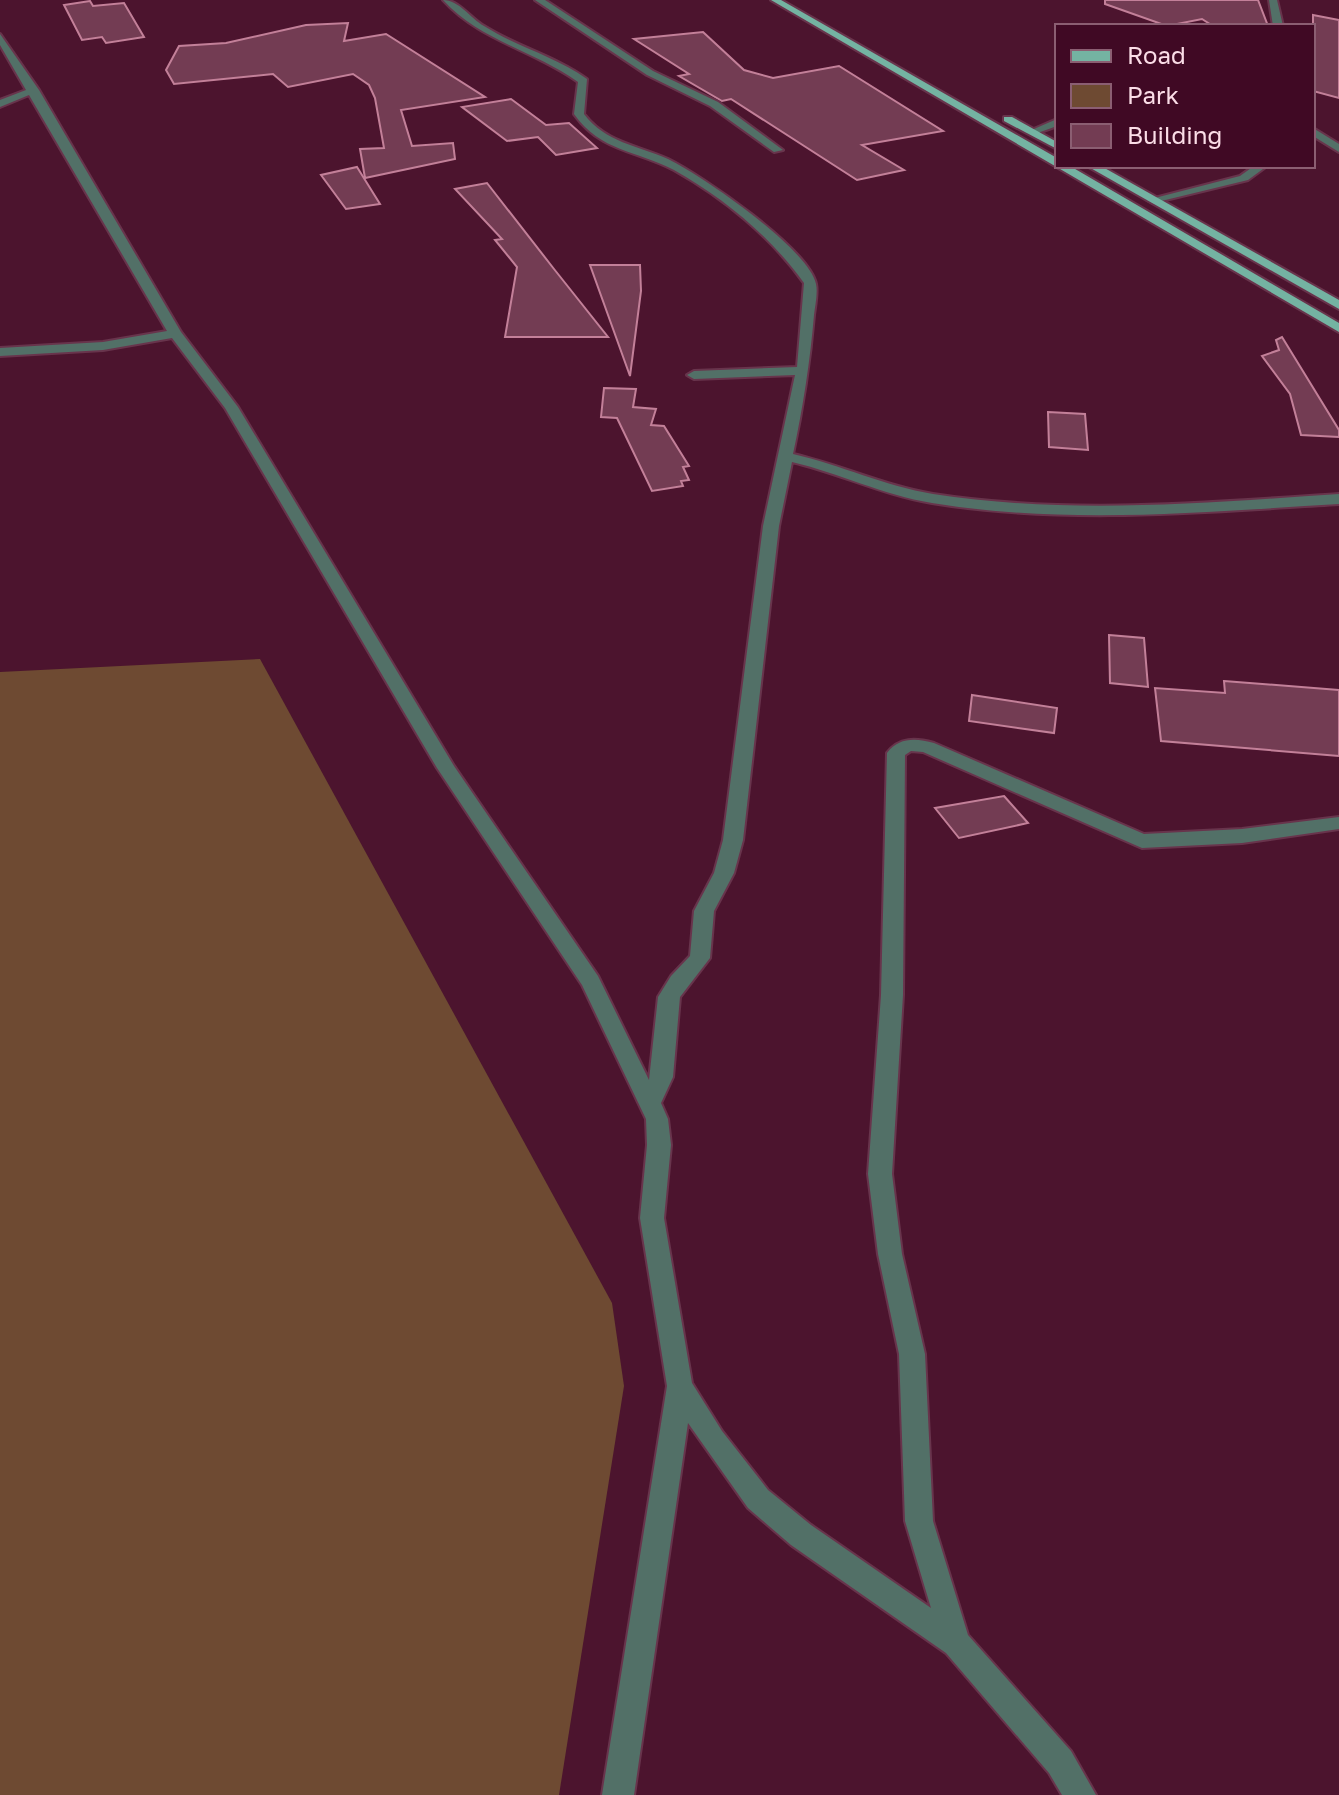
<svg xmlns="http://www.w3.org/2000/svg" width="1339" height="1795" font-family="'Golos Text',sans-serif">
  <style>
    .green { fill: #6e4a32 }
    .building { fill: #733c53; stroke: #c38099; stroke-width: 2 }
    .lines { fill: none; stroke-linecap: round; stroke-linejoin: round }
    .minor-casing { stroke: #68344c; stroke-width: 4 }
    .major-casing { stroke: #68344c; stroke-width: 4 }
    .minor { fill: #527067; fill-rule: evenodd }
    .major { fill: #74b3a2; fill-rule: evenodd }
  </style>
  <rect width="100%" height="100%" fill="#4c142e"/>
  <polygon class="green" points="260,659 612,1303 624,1386 559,1795 0,1795 0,672"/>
  <g class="building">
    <polygon points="1105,0 1258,0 1268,26 1213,26 1202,19 1167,26 1105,4"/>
    <polygon points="90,1 93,6 124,3 144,37 106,43 102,37 82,40 64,5"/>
    <polygon points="1313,15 1339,20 1339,98 1313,91"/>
    <polygon points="348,23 344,41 386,34 485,97 401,110 412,146 453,143 455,159 365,178 360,149 384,148 375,98 369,85 353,74 288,87 273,74 174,84 166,70 179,46 226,43 306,25"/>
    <polygon points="703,32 744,70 773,78 839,66 943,131 862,145 904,170 857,180 731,99 722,101 679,76 689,74 634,39"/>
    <polygon points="511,99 546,125 569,123 597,148 556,155 538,137 507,141 462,107"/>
    <polygon points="357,167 380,204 346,209 321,175"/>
    <polygon points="487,183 554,269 608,337 505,337 517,267 495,240 502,239 455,189"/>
    <polygon points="590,265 640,265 641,291 630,376"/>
    <polygon points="1282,337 1339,430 1339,437 1301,435 1290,394 1262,356 1279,350 1276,340"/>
    <polygon points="604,388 636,389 633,407 656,409 651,425 664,426 689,466 683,467 689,480 681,481 683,486 652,491 617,418 601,417"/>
    <polygon points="1048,412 1085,414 1088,450 1049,447"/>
    <polygon points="1109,635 1144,638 1148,687 1110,683"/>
    <polygon points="1224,681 1339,690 1339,756 1161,741 1155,688 1225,693"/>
    <polygon points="972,695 1057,708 1054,733 969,721"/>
    <polygon points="1004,796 1028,823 959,838 935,808"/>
  </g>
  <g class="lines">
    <defs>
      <g id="minor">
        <path d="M443 0C459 0 470 18 484 26 517 47 555 56 587 79L584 114C606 143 637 145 668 159 701 175 809 249 816 284 818 293 815 306 814 315 810 362 803 407 793 454 841 465 885 486 933 494 1068 515 1204 503 1339 494V504C1204 512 1067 525 932 503 883 495 839 473 792 462L779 526 743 840 734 873 714 911 710 958 680 997 673 1077 661 1103 668 1119 671 1145 664 1218 692 1383 722 1431 768 1490 811 1525 931 1608 905 1521 899 1354 878 1254 868 1174 881 995 887 753C899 737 916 738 934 743L1144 834 1242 829 1339 817V829L1242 843 1142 848 923 752 911 751 905 755 903 995 892 1174 902 1254 925 1354 933 1521 968 1635 1071 1751 1096 1795H1062L1049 1773 946 1653 791 1545 748 1508 688 1423 634 1795H602L667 1386 640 1218 647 1145 646 1119 582 985 437 768 225 408 172 338 103 350 0 356V348L103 342 167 331 29 95 0 107V100L26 90 0 45V34L39 90 181 332 238 407 454 766 598 976 649 1080 658 997 671 976 690 956 694 911 714 873 723 840 763 526 795 375 694 379 687 375 694 371 797 367 804 283C771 237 724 198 674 170 636 150 601 152 574 114L578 82C534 50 480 41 443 0Z"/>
        <polygon points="535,0 545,0 653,71 718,102 783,150 774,152 710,106 647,75"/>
        <polygon points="1269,0 1277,0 1283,26 1273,26"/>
        <polygon points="1057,119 1057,126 1032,135 1027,132"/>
        <polygon points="1313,128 1339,144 1339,152 1313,136"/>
        <polygon points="1254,166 1267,166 1248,180 1153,203 1147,200 1240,176"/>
      </g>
      <g id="major">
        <polygon points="771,0 781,0 1057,158 1057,166 1070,166 1339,323 1339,332"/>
        <polygon points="1004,117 1012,117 1057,142 1057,149 1004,121"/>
        <polygon points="1087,166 1101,166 1339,300 1339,309"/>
      </g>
    </defs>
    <use href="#minor" class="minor-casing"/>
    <use href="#major" class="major-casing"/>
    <use href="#minor" class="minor"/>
    <use href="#major" class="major"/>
  </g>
  <rect x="1055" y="24" width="260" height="144" fill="#400924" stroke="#8b5e72" stroke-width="2"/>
  <rect x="1071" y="50" width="40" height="12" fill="#74b3a2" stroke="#8b5e72" stroke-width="2"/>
  <text x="1127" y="64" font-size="24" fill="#fbdde7">Road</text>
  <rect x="1071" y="84" width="40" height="24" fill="#6e4a32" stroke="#8b5e72" stroke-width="2"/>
  <text x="1127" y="104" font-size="24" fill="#fbdde7">Park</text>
  <rect x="1071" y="124" width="40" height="24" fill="#733c53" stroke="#8b5e72" stroke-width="2"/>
  <text x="1127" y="144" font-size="24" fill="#fbdde7">Building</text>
</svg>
